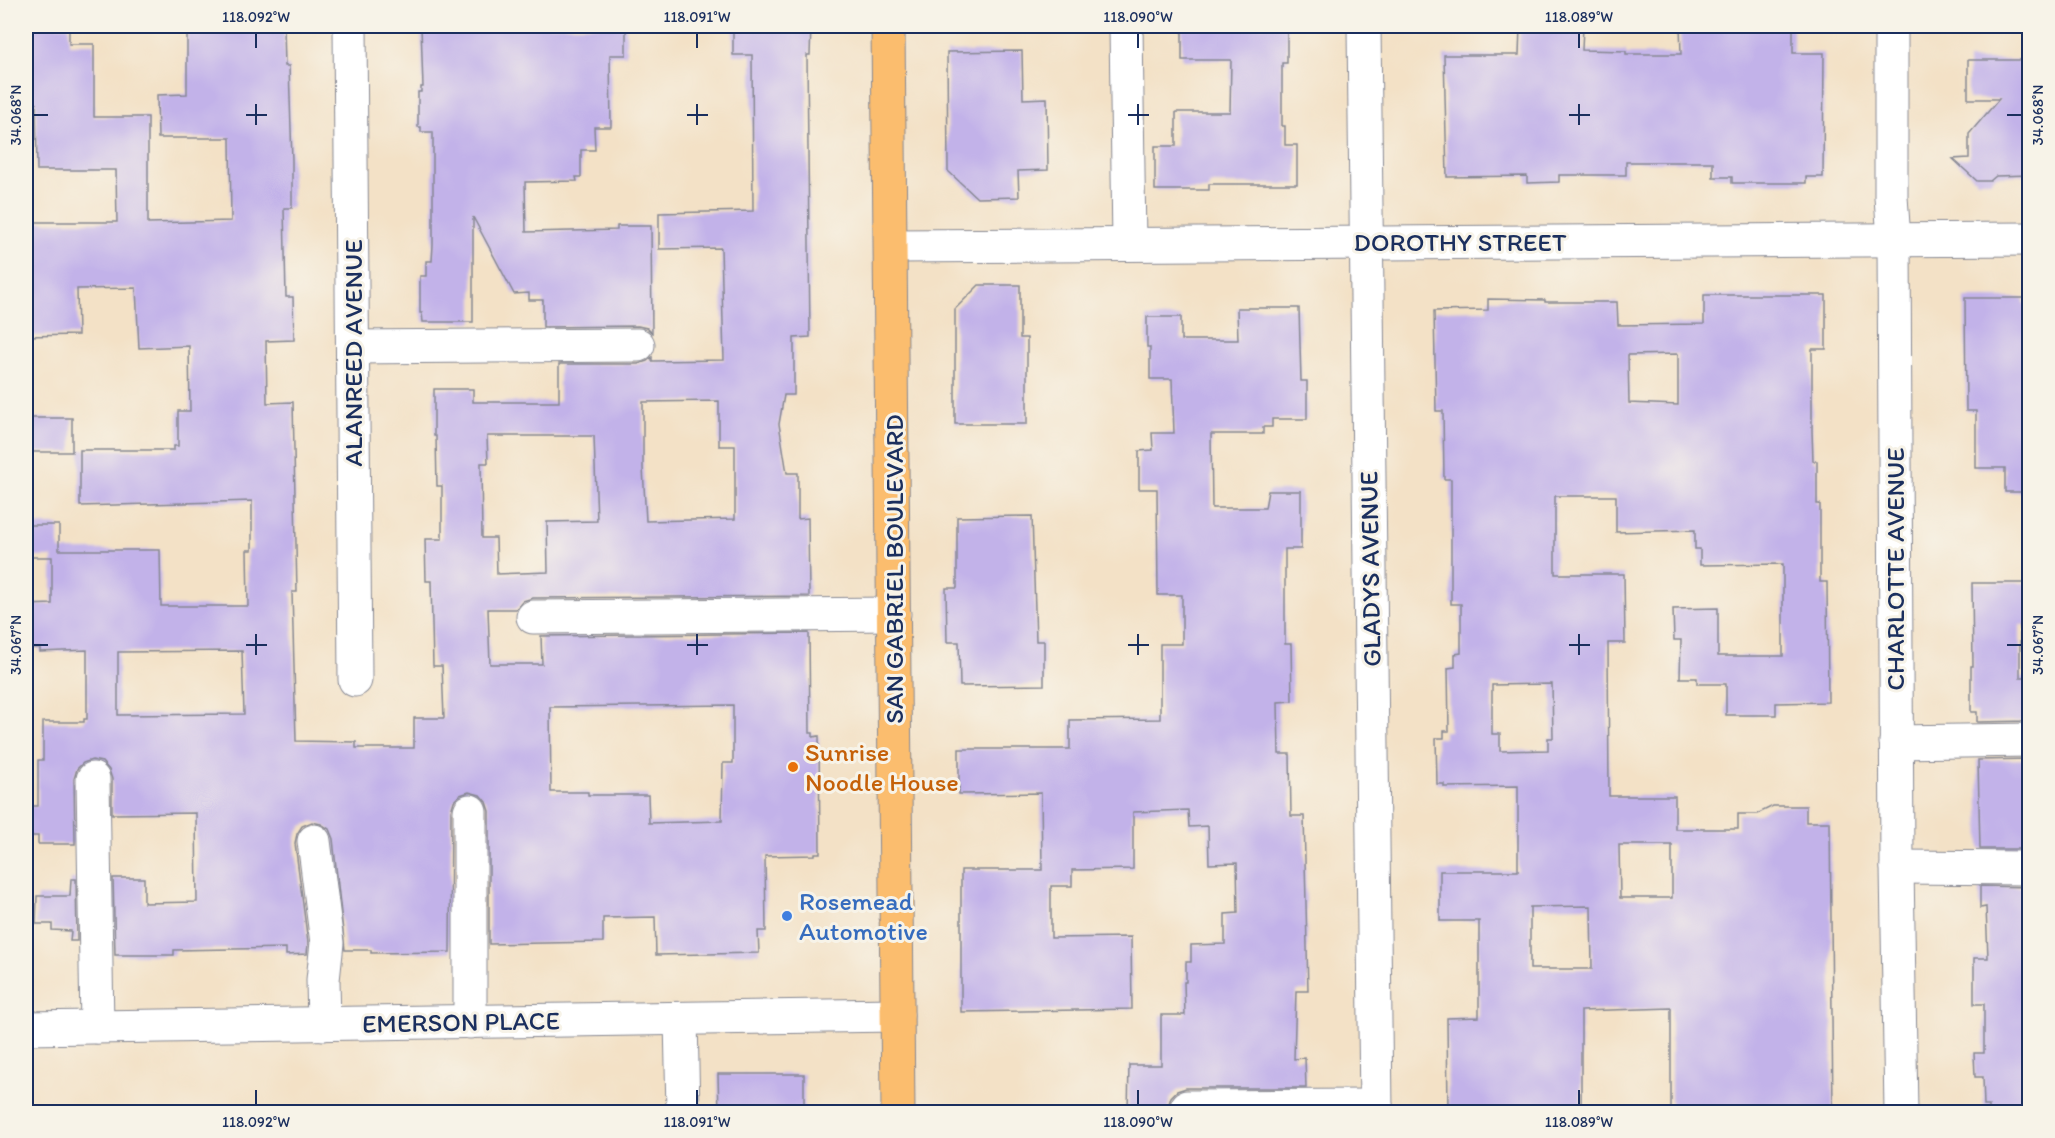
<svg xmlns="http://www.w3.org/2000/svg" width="2055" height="1138" font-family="Itim,sans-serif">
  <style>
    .building { fill: #c2b2e9; fill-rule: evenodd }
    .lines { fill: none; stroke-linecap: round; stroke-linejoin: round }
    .minor-casing { stroke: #878892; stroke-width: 35 }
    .major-casing { stroke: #878892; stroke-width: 35 }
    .minor { stroke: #fff; stroke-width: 33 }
    .major { stroke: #fbbd6e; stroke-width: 33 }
    .ticks { fill: none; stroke: #1b2f5e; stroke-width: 2 }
    .food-dot { fill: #e8710a; stroke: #f7f3e8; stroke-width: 2 }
    .shop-dot { fill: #3f7fe0; stroke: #f7f3e8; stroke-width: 2 }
    .labels { text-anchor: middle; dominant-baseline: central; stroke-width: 6; stroke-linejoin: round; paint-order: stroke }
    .street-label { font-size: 26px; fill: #1b2f5e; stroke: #f7f3e8 }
    .food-label { font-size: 26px; fill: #c56008; stroke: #f7f3e8; text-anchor: start }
    .shop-label { font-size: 26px; fill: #366cbe; stroke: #f7f3e8; text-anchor: start }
    .neatline { fill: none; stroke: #1b2f5e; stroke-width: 2 }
    .ticks-label { font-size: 15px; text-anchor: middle; fill: #1b2f5e }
  </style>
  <rect width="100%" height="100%" fill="#f7f3e8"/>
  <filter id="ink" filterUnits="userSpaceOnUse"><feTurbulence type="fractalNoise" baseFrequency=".0167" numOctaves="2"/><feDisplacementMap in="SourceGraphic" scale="12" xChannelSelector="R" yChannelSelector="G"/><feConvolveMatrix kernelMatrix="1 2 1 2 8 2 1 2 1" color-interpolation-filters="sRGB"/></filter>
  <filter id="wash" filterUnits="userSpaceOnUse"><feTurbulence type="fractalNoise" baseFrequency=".008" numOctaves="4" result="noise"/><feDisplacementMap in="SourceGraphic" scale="24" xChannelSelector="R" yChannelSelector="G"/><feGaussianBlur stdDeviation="1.35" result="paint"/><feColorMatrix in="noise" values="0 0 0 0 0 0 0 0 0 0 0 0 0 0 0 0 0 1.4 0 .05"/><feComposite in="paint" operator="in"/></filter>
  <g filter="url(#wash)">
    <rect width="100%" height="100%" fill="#f3e1c6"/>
    <g id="blocks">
      <g class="building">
        <path d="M26 26H69V44H94V117H148V223L231 221 230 138H158L157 95 187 94V26H284L285 66H289L292 161V208H284L286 297H293L294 340 266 341 267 403 293 402 297 592H292L296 741 356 742V748H414V718H444L442 666H433L431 581H426L425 539H442V486H437L436 436H434V389H473V402H559V364H638L647 361 652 357V361L724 360 721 248 659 249V213L753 211 752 55H733V26H811L810 55H807L810 337 794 338V395H784L779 424 787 473H798V519L808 518 809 596 533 598 523 601 516 609H488L490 664H542L541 636 809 633 810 733H813V737L819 736 820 853H815V855L765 856 766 931H758L759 953 656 955 655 917 603 918V942L489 944V811L486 802 480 795 469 792 460 795 454 801 451 811 450 952 371 953V950H345L333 839 329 829 321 824 312 822 302 826 297 834 295 843 308 943 307 954 286 955V948L174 950V955H115L113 878H144V903L197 902 196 813 112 814V779L109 770 102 762 92 760 83 763 77 769 74 779 75 844H38V836H26V806H38V760H43V722H84V719H87V650L40 652V648H26V605L52 604V557H26V525H59V550H160L161 606H248L247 550H252V501L80 506V450H174V446H178V411H190L189 346 139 348 136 288 77 289 78 335 26 336V222H117L116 170H37L36 103H26ZM719 401V446H735V519L646 521 643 468V402ZM487 436H594L597 521 547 522 548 572 497 574 496 538H482L481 463H488ZM242 651 244 714 118 715V652ZM733 705V763H723L722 821 649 823 648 795H588V792H551L550 707Z"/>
        <polygon points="421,26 626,26 626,55 610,55 611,127 594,127 595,150 581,150 581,177 576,177 577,181 525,182 526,232 617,230 617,226 651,226 652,333 647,328 638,326 543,327 543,300 529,300 529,293 514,294 473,217 473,322 423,322 422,313 420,313 420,276 426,276 426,261 432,261 433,245 433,132 421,132 421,127 418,127 418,92 421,92 421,87 423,87"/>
        <polygon points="1182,26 1287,26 1287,63 1282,63 1282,126 1285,126 1285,145 1297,145 1297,184 1209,184 1209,190 1155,190 1155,146 1176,146 1176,112 1230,112 1231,60 1182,60"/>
        <polygon points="1520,26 1583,26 1582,50 1626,51 1626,54 1681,54 1680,26 1793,26 1793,53 1824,53 1823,177 1806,177 1806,183 1732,183 1732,177 1713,177 1713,162 1626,162 1626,175 1559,175 1559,182 1527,183 1527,176 1447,177 1444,55 1519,55"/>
        <polygon points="1022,51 1023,99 1047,98 1048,170 1018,171 1019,197 977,198 948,171 947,52"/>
        <polygon points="1968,60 2030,60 2030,175 1996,176 1990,181 1977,181 1953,159 1969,158 1969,134 1999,99 1968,99"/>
        <polygon points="979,285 1020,285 1020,338 1027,338 1027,424 955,424 955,309"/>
        <path d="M1704 295H1826V349H1812V431L1813 461H1817V504H1820V582H1827L1828 702 1776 703V715H1726V684H1697V678H1680L1681 640H1674L1673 609 1718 608V656H1783V564L1700 565V549H1695V530L1616 532V496H1555V574H1624L1625 643H1608L1609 796H1675V829H1738V814H1757L1773 806H1806V822H1830L1833 1113H1671V1008L1581 1011V1113H1448L1447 1018 1479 1017V921H1440V871H1518V786L1444 787V784H1437L1436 738H1444V731H1449L1448 668 1455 667V654L1461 653V604H1451V479H1444L1443 411H1436L1434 311 1488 310V299L1545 300V302H1617L1618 325 1704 324ZM1678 354V405L1629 403 1628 355ZM1552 684 1553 738H1548V750L1500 751V734H1492V685ZM1619 845H1672V898H1620ZM1591 906 1592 969H1530V907Z"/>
        <polygon points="1965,298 2024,298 2024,304 2030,304 2030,492 2005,492 2005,468 1976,468 1976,411 1966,411"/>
        <polygon points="1237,308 1299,308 1301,381 1307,381 1307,419 1272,419 1272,427 1263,427 1263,434 1211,434 1212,508 1265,508 1268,491 1301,491 1301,549 1285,549 1285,644 1291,644 1292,701 1278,702 1279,754 1290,754 1291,816 1304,816 1308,991 1296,991 1294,1059 1305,1058 1306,1088 1186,1088 1177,1091 1171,1097 1168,1107 1169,1111 1128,1111 1129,1065 1161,1065 1161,1015 1185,1015 1184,982 1186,982 1186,962 1191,962 1191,945 1225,944 1225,914 1238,913 1237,863 1209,864 1208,826 1189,827 1188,810 1133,812 1133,869 1072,870 1072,886 1051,886 1051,938 1131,937 1132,1009 961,1012 961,870 1042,870 1041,793 959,794 959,749 1070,749 1070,720 1160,719 1160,644 1182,644 1182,595 1158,595 1157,489 1139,489 1139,451 1153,450 1152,433 1174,433 1172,379 1150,379 1150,347 1147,347 1147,317 1181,317 1181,340 1238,340"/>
        <rect x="26" y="418" width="46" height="34"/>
        <polygon points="1032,516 1036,641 1044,641 1044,685 960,686 959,642 947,642 946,588 957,588 957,517"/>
        <polygon points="1972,583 2030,583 2030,625 2020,625 2020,677 2030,677 2030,721 1977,722 1977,712 1971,712 1971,666 1973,666"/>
        <polygon points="2030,759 2030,849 1980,849 1978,760"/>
        <polygon points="71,879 76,879 77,941 70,941 71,931 52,930 52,924 36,924 37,896 70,896"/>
        <polygon points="1980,886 2030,887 2030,1113 1989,1113 1989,1106 1984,1106 1983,1077 1975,1077 1974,1053 1984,1053 1984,1004 1974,1004 1974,958 1988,958 1986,907 1980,908"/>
        <polygon points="718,1074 804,1074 804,1113 719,1113"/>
      </g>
    </g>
  </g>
  <g filter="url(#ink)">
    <use href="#blocks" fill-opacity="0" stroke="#878892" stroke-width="1.5"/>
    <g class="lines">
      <defs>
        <g id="minor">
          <polyline points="350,26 355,680"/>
          <polyline points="1126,26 1129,244"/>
          <polyline points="1364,26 1376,1112"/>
          <polyline points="1891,26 1891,197 1894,239 1897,867 1901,1112"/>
          <polyline points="891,246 2030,239"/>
          <polyline points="353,347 638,345"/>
          <polyline points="533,617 894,614"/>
          <polyline points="1896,742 2030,740"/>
          <polyline points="93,779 97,1027"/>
          <polyline points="470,811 470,1022"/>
          <polyline points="314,841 327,943 323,980 324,1024"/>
          <polyline points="1897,867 2030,868"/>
          <polyline points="681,1019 683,1112"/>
          <polyline points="26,1028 897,1015"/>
          <polyline points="1187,1107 1376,1106"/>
        </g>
        <polyline id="major" points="888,26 898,1112"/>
      </defs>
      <use href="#minor" class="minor-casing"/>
      <use href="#major" class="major-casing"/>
      <use href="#minor" class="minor"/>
      <use href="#major" class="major"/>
    </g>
  </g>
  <path class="ticks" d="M256 33V48M697 33V48M1138 33V48M1579 33V48M256 104V125M697 104V125M1138 104V125M1579 104V125M33 115H48M246 115H267M687 115H708M1128 115H1149M1569 115H1590M2007 115H2022M256 634V655M697 634V655M1138 634V655M1579 634V655M33 645H48M246 645H267M687 645H708M1128 645H1149M1569 645H1590M2007 645H2022M256 1090V1105M697 1090V1105M1138 1090V1105M1579 1090V1105"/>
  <circle class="food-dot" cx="793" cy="767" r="6"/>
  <circle class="shop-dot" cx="787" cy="916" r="6"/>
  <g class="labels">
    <g class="street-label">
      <text x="1460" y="242">DOROTHY STREET</text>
      <text transform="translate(353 353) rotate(-90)">ALANREED AVENUE</text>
      <text transform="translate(894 569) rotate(-90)">SAN GABRIEL BOULEVARD</text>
      <text transform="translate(1370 569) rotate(-91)">GLADYS AVENUE</text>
      <text transform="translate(1895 569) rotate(-90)">CHARLOTTE AVENUE</text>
      <text transform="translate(461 1022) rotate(-1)">EMERSON PLACE</text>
    </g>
    <g class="food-label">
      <text x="805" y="752">Sunrise<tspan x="805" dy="30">Noodle House</tspan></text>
    </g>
    <g class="shop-label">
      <text x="799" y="901">Rosemead<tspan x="799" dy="30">Automotive</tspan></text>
    </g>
  </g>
  <rect width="2055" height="1138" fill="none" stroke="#f7f3e8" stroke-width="66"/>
  <rect x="33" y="33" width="1989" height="1072" class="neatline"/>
  <g class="ticks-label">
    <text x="256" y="22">118.092°W</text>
    <text x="697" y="22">118.091°W</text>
    <text x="1138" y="22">118.090°W</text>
    <text x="1579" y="22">118.089°W</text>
    <text transform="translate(16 115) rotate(-90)" y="5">34.068°N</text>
    <text transform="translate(2038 115) rotate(-90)" y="5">34.068°N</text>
    <text transform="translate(16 645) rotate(-90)" y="5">34.067°N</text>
    <text transform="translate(2038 645) rotate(-90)" y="5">34.067°N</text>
    <text x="256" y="1127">118.092°W</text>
    <text x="697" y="1127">118.091°W</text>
    <text x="1138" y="1127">118.090°W</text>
    <text x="1579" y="1127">118.089°W</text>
  </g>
</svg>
